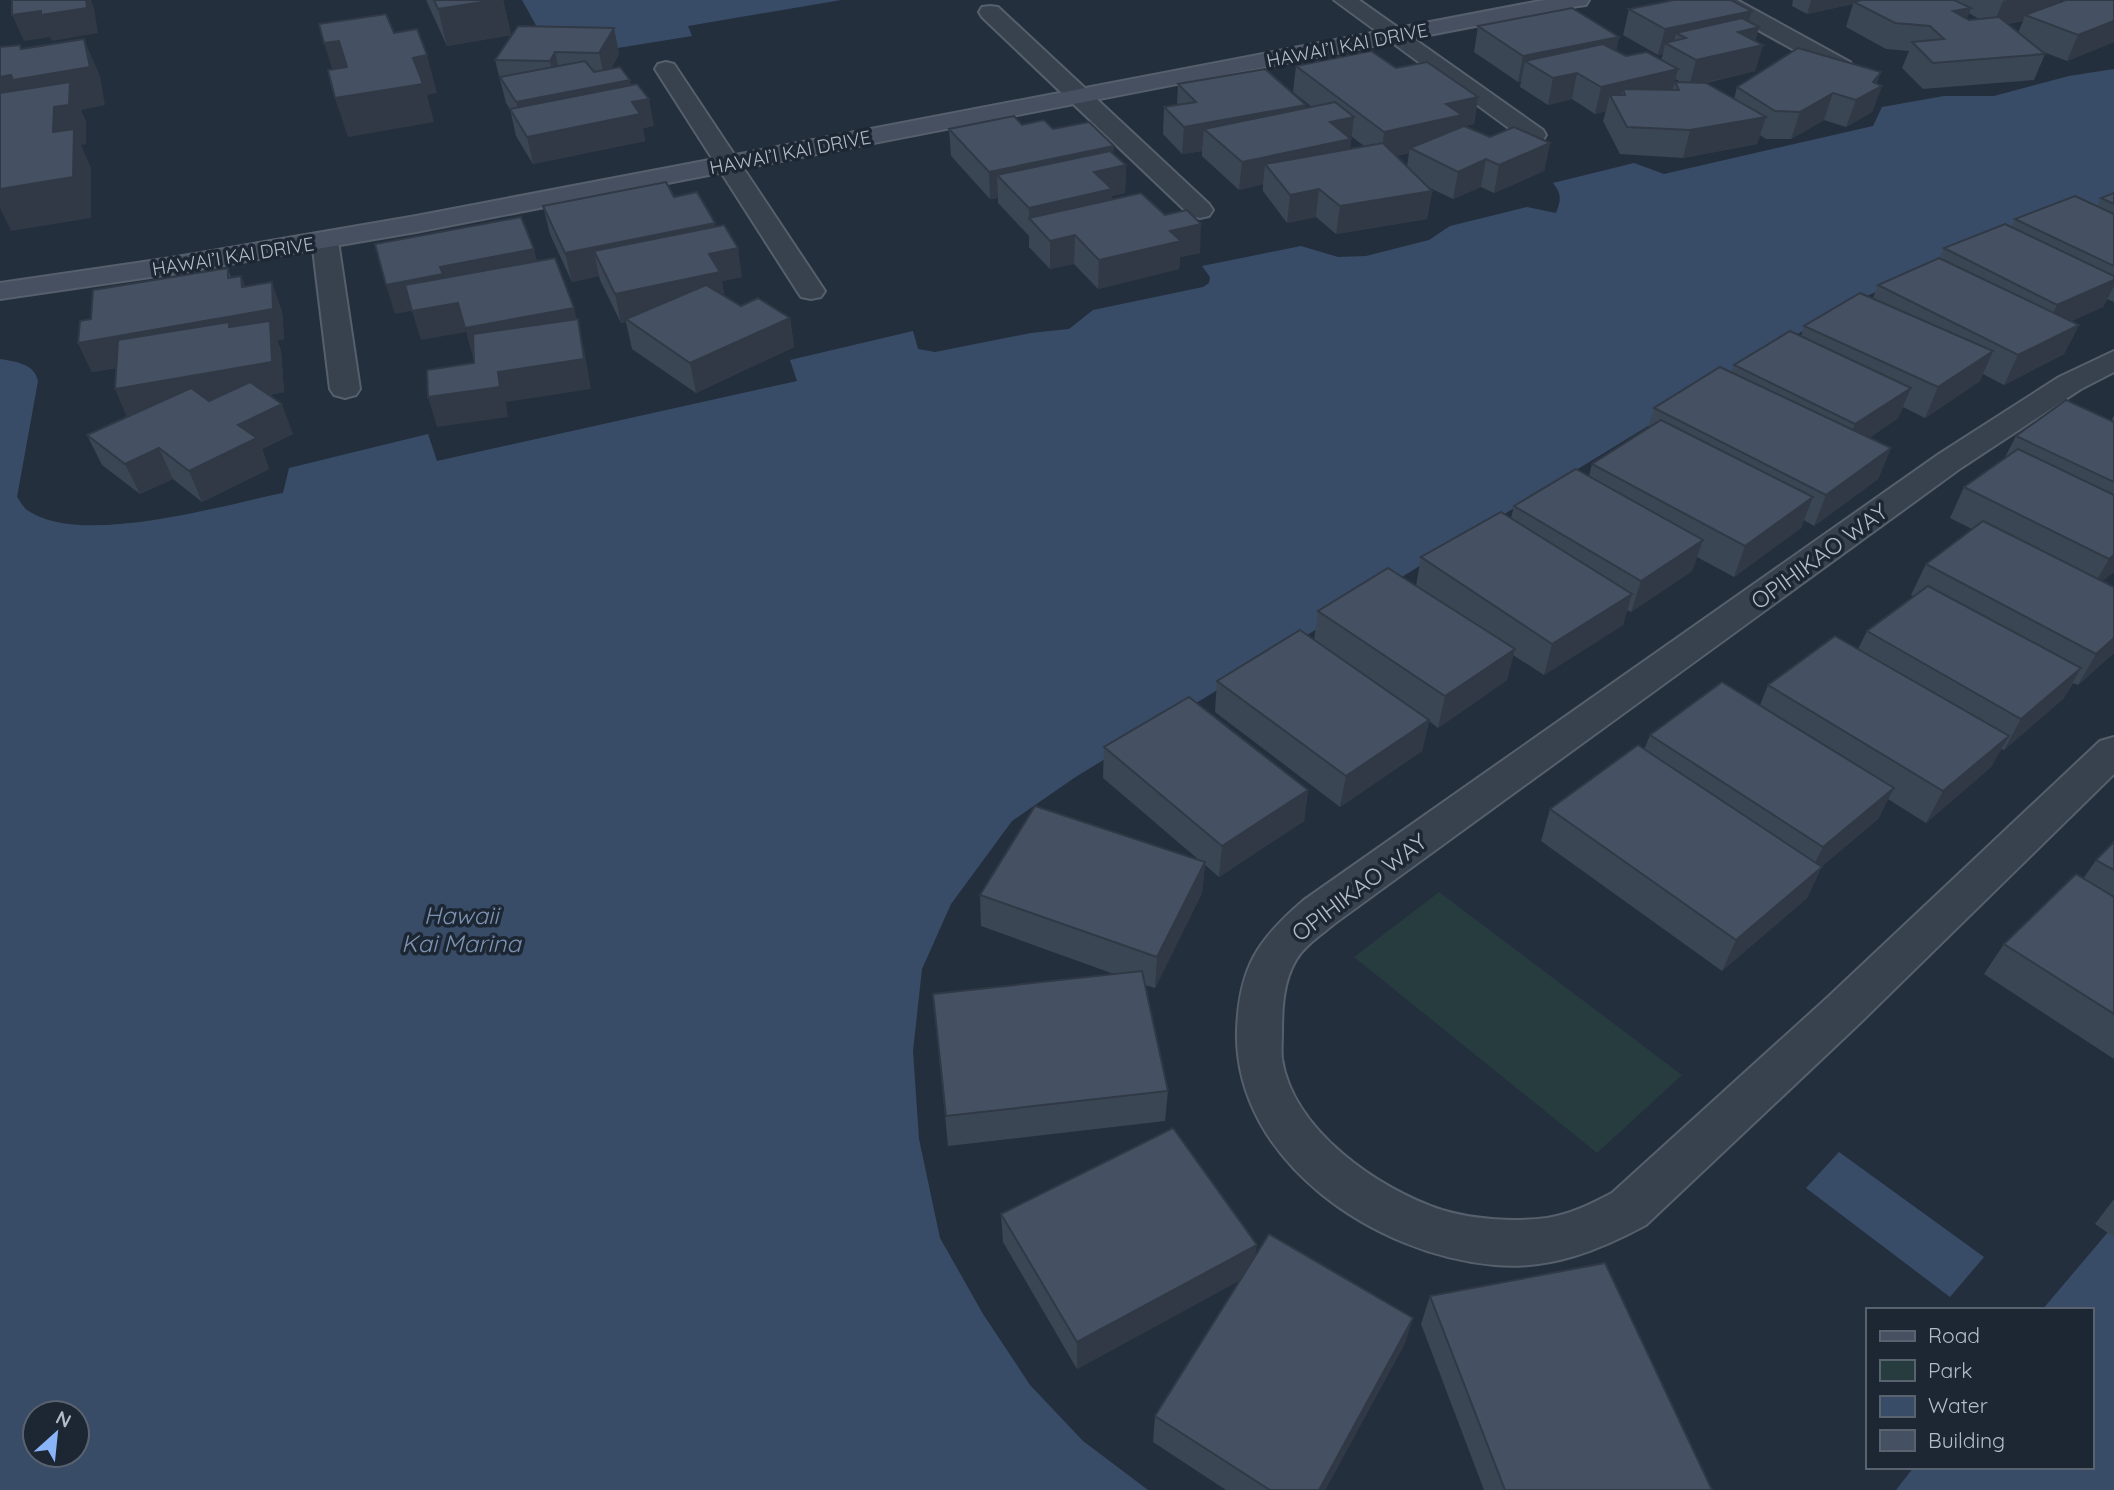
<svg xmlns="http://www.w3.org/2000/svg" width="2114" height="1490" font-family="Quicksand,sans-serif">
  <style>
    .green { fill: #263c3f }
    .water { fill: #394c67; fill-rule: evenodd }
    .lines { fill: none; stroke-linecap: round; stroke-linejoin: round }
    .street-casing { stroke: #565f6c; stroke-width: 4 }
    .secondary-casing { stroke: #565f6c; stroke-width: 4 }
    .street { fill: #38414e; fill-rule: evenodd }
    .secondary { fill: #465061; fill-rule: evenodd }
    .wall { fill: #3b4654; fill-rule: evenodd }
    .shaded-wall { fill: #303945 }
    .building { fill: #455162; stroke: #303945; stroke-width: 2 }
    .labels { text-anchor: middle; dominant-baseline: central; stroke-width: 7; stroke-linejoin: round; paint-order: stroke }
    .far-street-label { font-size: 19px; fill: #b4bcc9; stroke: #1d2633 }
    .street-label { font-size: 23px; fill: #b4bcc9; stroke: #1d2633 }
    .water-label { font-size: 24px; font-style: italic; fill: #7c92b1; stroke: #1d2633 }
  </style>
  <rect width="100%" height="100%" fill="#242f3e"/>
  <polygon class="green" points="1439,892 1682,1075 1597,1153 1354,957"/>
  <g class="water">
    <polygon points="522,0 841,0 688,26 692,36 605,50 538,29"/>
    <path d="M2114 69V201L1919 272 1837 310 1074 778 1012 821 951 904 922 969 913 1051 919 1139 940 1238 983 1314 1030 1385 1083 1441 1148 1490H0V359C16 362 34 363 38 381L17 497C20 501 23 507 27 510 80 548 222 505 283 493L289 468 428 434 437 461 797 381 790 360 913 331 918 349 935 352 1031 333 1069 329 1093 310 1203 287 1209 283 1210 277 1202 266 1301 246 1338 257 1366 256 1429 240 1450 226 1527 207 1556 213C1561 200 1562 194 1553 183L1634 163 1664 174 1873 126 1882 107 1944 96H1994L2069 76ZM35 1413H77V1455H35Z"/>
    <polygon points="1839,1152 1984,1257 1950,1297 1806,1188"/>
    <polygon points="2114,1225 2114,1490 1896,1490 1914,1467 2091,1467 2091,1310 2042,1310"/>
  </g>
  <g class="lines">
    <defs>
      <g id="street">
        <polygon points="1334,0 1359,0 1543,130 1546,135 1543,140 1534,142 1525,140"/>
        <polygon points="1710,0 1737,0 1850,62 1853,67 1850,72 1834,72 1713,5"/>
        <polygon points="990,6 998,7 1209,204 1213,210 1209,216 1200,218 1191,216 982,17 979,12 982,7"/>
        <polygon points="666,62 674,64 825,291 821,297 811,299 801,297 797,291 655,69 658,64"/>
        <polygon points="325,233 335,235 338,241 360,389 356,395 345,398 334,395 330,389 312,241 315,235"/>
        <path d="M2114 351V372L2081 389 1961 468 1334 924C1321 935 1305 945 1296 960 1283 982 1282 1009 1282 1033 1282 1041 1281 1051 1282 1059 1293 1130 1378 1189 1442 1210 1475 1220 1514 1222 1547 1218 1571 1214 1591 1204 1612 1193L1828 997 2100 741 2114 737V774L1860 1023 1646 1225C1600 1250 1550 1270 1495 1265 1377 1255 1234 1162 1237 1031 1239 968 1257 940 1304 900L1939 454 2059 377Z"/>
      </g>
      <polygon id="secondary" points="1545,0 1589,0 1586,5 1578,6 416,232 171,274 0,299 0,283 171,258 416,216"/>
    </defs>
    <use href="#street" class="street-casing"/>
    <use href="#secondary" class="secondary-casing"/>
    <use href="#street" class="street"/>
    <use href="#secondary" class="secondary"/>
  </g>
  <g class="wall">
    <polygon points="426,0 503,0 511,35 447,46"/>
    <path d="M1793 0H2060L2059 3 2114 0V42L2067 61 2041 51 2045 54 2034 80 1923 89 1902 68 1909 51 1886 49 1846 27 1853 4 1807 14 1792 6ZM1969 13 1979 19 1969 20 1967 18ZM2023 21 2018 33 2007 24Z"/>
    <path d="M1629 9 1752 11 1748 22 1759 27 1755 41 1763 45 1755 71 1706 83 1734 99 1737 87 1877 84 1882 86 1872 112 1846 127 1824 120 1791 139H1766L1760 135 1757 144 1683 158 1620 154 1603 121 1606 111 1595 114 1572 99 1548 105 1520 87 1521 82H1518L1474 52 1478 26 1619 37 1616 51 1626 56 1661 60 1663 54 1658 55 1623 35ZM1675 79 1681 82H1675L1672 90Z"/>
    <polygon points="614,28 619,54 611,69 631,85 654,126 643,128 645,141 533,164 516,136 510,109 506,103 495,60"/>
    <path d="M1296 66 1396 68 1478 97 1474 124 1465 126 1490 137 1550 143 1544 171 1494 193 1481 187 1453 199 1428 187 1432 191 1427 219 1336 234 1316 217 1287 223 1263 191V184L1239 190 1202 156V151L1182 154 1163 134 1164 107 1177 105 1178 84 1306 108 1312 107 1293 92ZM1351 136 1364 146 1350 148ZM1409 153 1407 166 1396 156Z"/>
    <polygon points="1022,125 1053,129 1114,154 1126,165 1125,193 1112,196 1112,200 1200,253 1180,257 1179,269 1098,289 1074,264 1050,269 1029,247 1029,236 998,203 998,198 990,199 951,156 949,129"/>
    <polygon points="2114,193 2114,302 2107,299 2103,307 2071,321 2079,325 2064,354 2004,385 1983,374 1980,381 1925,418 1903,407 1898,418 1869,438 1891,448 1878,479 1814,526 1804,520 1801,528 1734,577 1697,557 1692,571 1631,612 1627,610 1623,625 1544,675 1513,655 1507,680 1438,728 1429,721 1422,751 1340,807 1215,712 1217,681 1314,640 1318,611 1416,586 1421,557 1511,518 1514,506 1589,476 1592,464 1648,428 1654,408 1731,372 1734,365 1801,336 1804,326 1873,298 1878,285 1940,259 1944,248 2011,227 2015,219 2097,206 2101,198"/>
    <polygon points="674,197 716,227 742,277 722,281 724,295 741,306 790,318 794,347 696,393 632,349 626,322 621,323 600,280 599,276 572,282 550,234 543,206"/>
    <polygon points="228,268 231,278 241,276 245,286 282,311 284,339 277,340 281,351 284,392 269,395 293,434 262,449 269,469 202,502 173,479 140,494 102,465 87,435 127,417 116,368 92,372 78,343 91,319"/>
    <polygon points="2114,415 2114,572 2102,581 2114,653 2078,685 2073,683 2063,699 2004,750 2001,749 1991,767 1926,823 1888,799 1878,819 1822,866 1807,898 1722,971 1541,841 1550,809 1644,750 1650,735 1760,705 1768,685 1858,649 1867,631 1914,596 1911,595 1926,564 1972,529 1950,518 1964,487 2004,459 2016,436 2111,421"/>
    <polygon points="1104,747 1308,790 1304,821 1219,877 1205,865 1202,893 1155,988 1145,985 1168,1091 1165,1121 948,1146 933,994 1114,974 981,926 980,895 1199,860 1103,778"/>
    <polygon points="2114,842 2114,1059 1984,974 2004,944 2083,879 2096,860"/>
    <polygon points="2114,1199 2114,1237 2095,1224"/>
    <polygon points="1001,1214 1255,1256 1413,1318 1404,1345 1325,1490 1226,1490 1153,1442 1155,1416 1240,1280 1077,1369 1003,1242"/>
    <polygon points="1430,1296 1712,1490 1484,1490 1421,1324"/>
  </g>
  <g class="shaded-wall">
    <polygon points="86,0 91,0 94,8 98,33 52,41 50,37 24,41 12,15"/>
    <polygon points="495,0 503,0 511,35 447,46 438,9"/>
    <polygon points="1811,0 1867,0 1854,2 1853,4 1807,14"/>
    <polygon points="2008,0 2060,0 2053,16 2025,15 2023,21 1993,26 2003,1"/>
    <polygon points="1971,8 1961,34 1953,11"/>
    <polygon points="1752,11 1746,30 1759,27 1753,47 1763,45 1755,71 1689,86 1696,60 1686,38 1676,33 1673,47 1665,43 1663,54 1658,55 1665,29"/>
    <polygon points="2114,21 2114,42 2067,61 2078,35"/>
    <polygon points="614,28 619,54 605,80 599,53"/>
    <polygon points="1619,37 1613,63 1525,61 1521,82 1518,82 1523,56"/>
    <polygon points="84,39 100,76 105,105 81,110 86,121 86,144 81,145 91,168 91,218 11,231 0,208 0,77 11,75 21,49 20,45 34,77"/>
    <polygon points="339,41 350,79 336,81 324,43"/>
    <polygon points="555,52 561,79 555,88 550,61"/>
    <polygon points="427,55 437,93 427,95 434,122 348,137 335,98 413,58"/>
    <polygon points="1678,69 1671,95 1625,95 1623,89 1618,108 1610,95 1606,111 1595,114 1601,87"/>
    <polygon points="1881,72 1875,89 1882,86 1872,112 1846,127 1856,100"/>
    <polygon points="1577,73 1572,99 1548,105 1553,78"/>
    <polygon points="630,80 634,102 649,99 654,126 643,128 645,141 533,164 527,137 523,129 516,102"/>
    <polygon points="1833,93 1824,120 1791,139 1800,112"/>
    <polygon points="1478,97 1474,124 1459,127 1410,148 1409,153 1381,159 1384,132 1446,104"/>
    <polygon points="1306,105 1303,132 1204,129 1202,151 1182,154 1184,127"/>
    <polygon points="1354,117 1348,166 1265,164 1263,184 1239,190 1242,162 1330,122"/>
    <polygon points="1766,117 1757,144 1683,158 1690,130"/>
    <polygon points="1550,143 1544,171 1494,193 1499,165"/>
    <polygon points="1114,146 1113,168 1126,165 1125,193 1112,196 1112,217 1029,219 1029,208 997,175 998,198 990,199 989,172"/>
    <polygon points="1486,159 1481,187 1453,199 1458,172"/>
    <polygon points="1319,189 1316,217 1287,223 1290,195"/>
    <polygon points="1432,191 1427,219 1336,234 1340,206"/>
    <polygon points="715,223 719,251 594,251 599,276 572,282 565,253"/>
    <polygon points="1201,224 1200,253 1180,257 1179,269 1098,289 1099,260 1170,231"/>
    <polygon points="1075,235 1074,264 1050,269 1050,241"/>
    <polygon points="738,248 742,277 722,281 725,301 626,319 626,322 621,323 615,294 709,254"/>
    <polygon points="534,249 541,278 451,303 395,314 386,285 440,267"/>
    <polygon points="241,276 253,305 272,282 282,311 284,339 277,340 281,351 284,392 128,420 115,389 237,347 92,372 78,343 242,287"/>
    <polygon points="2114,280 2114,286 2103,307 2043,334 2057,305"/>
    <polygon points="458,303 466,332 421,340 412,311"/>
    <polygon points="574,308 584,348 591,389 506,402 508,417 437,427 428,397 498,372 581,337 473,358 465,328"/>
    <polygon points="790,318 794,347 696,393 690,363"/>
    <polygon points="2079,325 2064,354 2004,385 2018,355"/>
    <polygon points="1993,351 1980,381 1925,418 1938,387"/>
    <polygon points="1911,388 1898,418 1843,455 1855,424"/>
    <polygon points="282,404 293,434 262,449 269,469 202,502 189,471 238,425"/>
    <polygon points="159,448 173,479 140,494 125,464"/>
    <polygon points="1891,448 1878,479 1814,526 1826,495"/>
    <polygon points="1813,497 1801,528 1734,577 1745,546"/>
    <polygon points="1703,540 1692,571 1631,612 1641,581"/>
    <polygon points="2114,555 2114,572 2091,590 2109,559"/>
    <polygon points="1632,594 1623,625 1544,675 1552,644"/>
    <polygon points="2114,638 2114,653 2078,685 2096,654"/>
    <polygon points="1515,649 1507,680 1438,728 1445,696"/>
    <polygon points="2081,668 2063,699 2004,750 2021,719"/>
    <polygon points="1429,720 1422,751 1340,807 1346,776"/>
    <polygon points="2009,736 1991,767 1926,823 1943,791"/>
    <polygon points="1894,788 1878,819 1807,878 1823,847"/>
    <polygon points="1308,790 1304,821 1219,877 1222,846"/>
    <polygon points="1205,862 1202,893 1155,988 1157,957"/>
    <polygon points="1822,867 1807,898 1722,971 1736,940"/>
    <polygon points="1257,1245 1252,1274 1077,1369 1077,1342"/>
    <polygon points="1413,1318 1404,1345 1325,1490 1319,1490"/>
  </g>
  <g class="building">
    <polygon points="12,0 86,0 87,8 41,15 41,11 12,15"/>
    <polygon points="434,0 495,0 438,9"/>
    <polygon points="1674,0 1731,0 1752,11 1665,29 1629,9"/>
    <polygon points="1862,0 1954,0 1971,8 1953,11 1969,20 1999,17 2045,54 1933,63 1912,42 1944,39 1930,26 1895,23 1854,2"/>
    <polygon points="2066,0 2114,0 2114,21 2078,35 2025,15"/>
    <polygon points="1572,8 1619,37 1523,56 1478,26"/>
    <polygon points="386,14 394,33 417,29 427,55 413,58 423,84 335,98 328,70 347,67 339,41 324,43 319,24"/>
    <polygon points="1742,18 1759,27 1738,32 1763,45 1696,60 1665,43 1686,38 1676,33"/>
    <polygon points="518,26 614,28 599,53 555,52 550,61 495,60"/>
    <polygon points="84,39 90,67 13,80 11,75 0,77 0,47 20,45 21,49"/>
    <polygon points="1603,44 1626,56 1647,52 1678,69 1601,87 1577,73 1553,78 1525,61"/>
    <polygon points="1798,48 1881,72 1873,82 1882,86 1856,100 1833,93 1800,112 1775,111 1737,87"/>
    <polygon points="1371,51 1396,68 1427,62 1478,97 1446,104 1462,115 1384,132 1296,66"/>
    <polygon points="585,61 594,72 620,67 630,80 516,102 500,77"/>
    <polygon points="1265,69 1306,105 1184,127 1164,107 1196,102 1178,84"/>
    <polygon points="70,82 69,105 54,107 53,132 74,129 73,177 0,189 0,93"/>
    <polygon points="1675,82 1706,83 1766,117 1690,130 1627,127 1610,95 1625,95 1623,89 1679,90"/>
    <polygon points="637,84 649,99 632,102 640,114 527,137 510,109"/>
    <polygon points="1335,102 1354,117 1330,122 1351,139 1242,162 1204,129"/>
    <polygon points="1014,116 1022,125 1044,120 1053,129 1089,122 1114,146 989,172 949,129"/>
    <polygon points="1464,126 1490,137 1514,127 1550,143 1499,165 1486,159 1458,172 1410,148"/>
    <polygon points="1383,143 1432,191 1340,206 1319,189 1290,195 1265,164"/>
    <polygon points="1110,151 1126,165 1094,172 1112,189 1029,208 997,175"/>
    <polygon points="666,182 674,197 697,192 715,223 565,253 543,206"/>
    <polygon points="1141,193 1165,215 1187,210 1201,224 1170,231 1181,241 1099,260 1075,235 1050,241 1029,218"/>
    <polygon points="2114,193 2114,204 2101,198"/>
    <polygon points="2075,196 2114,214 2114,266 2015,219"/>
    <polygon points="521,217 534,249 440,267 443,274 386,285 375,244"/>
    <polygon points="2005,224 2114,276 2114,280 2057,305 1944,248"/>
    <polygon points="724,225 738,248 709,254 720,272 615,294 594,251"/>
    <polygon points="555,258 574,308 465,328 458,303 412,311 405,285"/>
    <polygon points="1939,258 2079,325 2018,355 1878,285"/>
    <polygon points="228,268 228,278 241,276 242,287 272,282 273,309 78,343 80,321 91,319 93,290"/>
    <polygon points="706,285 741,306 758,298 790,318 690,363 626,319"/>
    <polygon points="1860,293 1993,351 1938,387 1804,326"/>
    <polygon points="578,319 584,359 498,372 500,387 428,397 427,370 474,363 473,334"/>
    <polygon points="270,321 272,362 115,389 118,340 229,322 229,327"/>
    <polygon points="1790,331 1911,388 1855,424 1734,365"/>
    <polygon points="1720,367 1891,448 1826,495 1654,408"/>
    <polygon points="250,382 282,404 238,425 257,438 189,471 159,448 125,464 87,435 191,388 209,401"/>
    <polygon points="2066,400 2114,422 2114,482 2016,436"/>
    <polygon points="1661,420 1813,497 1745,546 1592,464"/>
    <polygon points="2018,449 2114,495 2114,555 2109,559 1964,487"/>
    <polygon points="1576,469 1703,540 1641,581 1514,506"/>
    <polygon points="1501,512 1632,594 1552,644 1421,557"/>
    <polygon points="1983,521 2114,587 2114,638 2096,654 1926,564"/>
    <polygon points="1388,568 1515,649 1445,696 1318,611"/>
    <polygon points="1928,586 2081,668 2021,719 1867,631"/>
    <polygon points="1300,630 1429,720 1346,776 1217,681"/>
    <polygon points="1835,636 2009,736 1943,791 1768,685"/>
    <polygon points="1722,682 1894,788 1823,847 1650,735"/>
    <polygon points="1189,697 1308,790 1222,846 1104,747"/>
    <polygon points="1638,745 1822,867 1736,940 1550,809"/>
    <polygon points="1035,806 1205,862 1157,957 980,895"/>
    <polygon points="2114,842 2114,870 2096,860"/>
    <polygon points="2076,874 2114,897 2114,1014 2004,944"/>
    <polygon points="1142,971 1168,1091 946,1116 933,994"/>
    <polygon points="1173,1128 1257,1245 1077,1342 1001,1214"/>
    <polygon points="1269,1234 1413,1318 1319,1490 1270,1490 1155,1416"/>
    <polygon points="1605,1263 1712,1490 1505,1490 1430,1296"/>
  </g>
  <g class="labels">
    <g class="far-street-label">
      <text transform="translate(1347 45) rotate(-11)">HAWAI’I KAI DRIVE</text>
      <text transform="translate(790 152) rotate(-11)">HAWAI’I KAI DRIVE</text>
      <text transform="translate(233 256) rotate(-9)">HAWAI’I KAI DRIVE</text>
    </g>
    <g class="street-label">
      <text transform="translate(1819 556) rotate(-36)">OPIHIKAO WAY</text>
      <text transform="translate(1359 887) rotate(-37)">OPIHIKAO WAY</text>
    </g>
    <g class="water-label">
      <text x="461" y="915">Hawaii<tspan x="461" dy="28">Kai Marina</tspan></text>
    </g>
  </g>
  <rect x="1866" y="1308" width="228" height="161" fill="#1d2633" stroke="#59626f" stroke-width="2"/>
  <rect x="1880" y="1331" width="35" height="10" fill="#465061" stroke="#59626f" stroke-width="2"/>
  <text x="1928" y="1343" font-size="21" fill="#b4bcc9">Road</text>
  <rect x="1880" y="1360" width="35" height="21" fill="#263c3f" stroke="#59626f" stroke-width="2"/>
  <text x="1928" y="1378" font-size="21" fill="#b4bcc9">Park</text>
  <rect x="1880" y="1396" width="35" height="21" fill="#394c67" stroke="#59626f" stroke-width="2"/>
  <text x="1928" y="1413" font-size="21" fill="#b4bcc9">Water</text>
  <rect x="1880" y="1430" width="35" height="21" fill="#455162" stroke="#59626f" stroke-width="2"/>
  <text x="1928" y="1448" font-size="21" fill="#b4bcc9">Building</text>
  <g transform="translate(56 1434) rotate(27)"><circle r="33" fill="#1d2633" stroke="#59626f" stroke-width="2"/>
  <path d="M0-5L12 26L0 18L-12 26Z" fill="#8ab4f8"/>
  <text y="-10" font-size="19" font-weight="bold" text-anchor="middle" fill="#b4bcc9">N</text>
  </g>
</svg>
